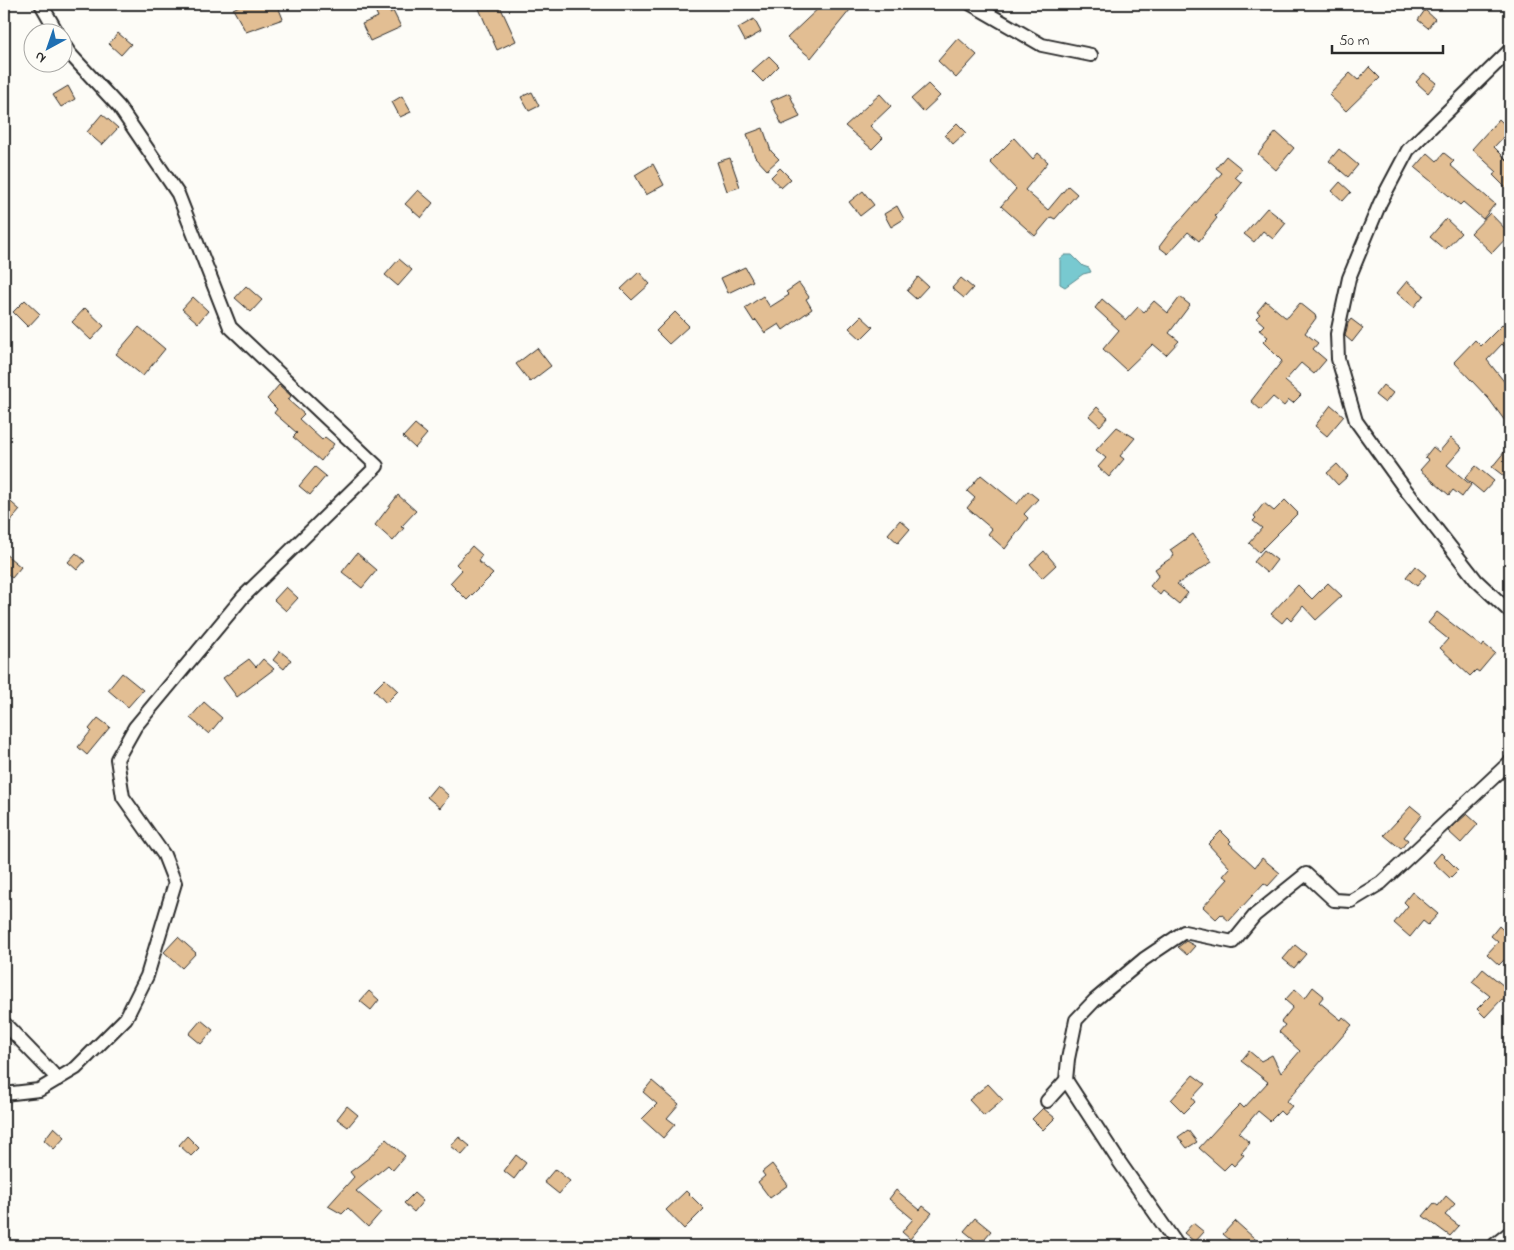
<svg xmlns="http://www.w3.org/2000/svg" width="1514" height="1250" font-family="'Indie Flower',sans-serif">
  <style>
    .water { fill: #78c9d0; stroke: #598a8e }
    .building { fill: #e2be93; stroke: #2b2b2b }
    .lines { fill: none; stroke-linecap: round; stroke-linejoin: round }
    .minor-casing { stroke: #2b2b2b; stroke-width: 16 }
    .tertiary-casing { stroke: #2b2b2b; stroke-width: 20 }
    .minor { stroke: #fdfcf7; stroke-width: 12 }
    .tertiary { stroke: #fdfcf7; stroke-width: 16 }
  </style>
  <rect width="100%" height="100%" fill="#fdfcf7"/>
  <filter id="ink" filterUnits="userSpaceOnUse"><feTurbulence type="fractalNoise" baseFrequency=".02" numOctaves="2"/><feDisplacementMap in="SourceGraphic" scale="10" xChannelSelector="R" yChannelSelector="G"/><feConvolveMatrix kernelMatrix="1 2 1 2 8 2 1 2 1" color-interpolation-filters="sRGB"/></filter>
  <g filter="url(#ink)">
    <polygon class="water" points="1065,255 1072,255 1083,266 1089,268 1091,272 1083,274 1065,287 1060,284 1060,259"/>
    <g class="building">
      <polygon points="243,4 277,4 283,19 246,32 233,9"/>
      <polygon points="372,4 386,4 390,13 393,11 401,27 370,41 362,24 378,17"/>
      <polygon points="477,4 499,4 516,41 497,50"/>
      <polygon points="823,4 843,4 850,10 811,58 787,38"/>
      <polygon points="1425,10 1435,19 1428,28 1418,20"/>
      <polygon points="754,19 761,32 745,41 738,28"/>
      <polygon points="118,33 131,44 121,55 109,44"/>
      <polygon points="958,38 977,55 956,78 938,61"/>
      <polygon points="769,56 779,66 763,82 752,71"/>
      <polygon points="1369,67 1380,78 1346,111 1329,95 1350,73 1358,80"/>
      <polygon points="1424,73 1436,83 1428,93 1416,82"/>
      <polygon points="928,84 940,96 923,112 911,99"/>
      <polygon points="68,86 75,99 61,107 53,95"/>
      <polygon points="532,92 539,106 529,111 521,97"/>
      <polygon points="789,93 800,117 782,125 771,101"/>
      <polygon points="880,94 891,106 870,126 883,138 872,149 845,126"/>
      <polygon points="402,96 411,112 400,117 392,102"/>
      <polygon points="102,114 118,128 102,145 87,132"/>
      <polygon points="1499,119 1510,130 1494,147 1508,161 1510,159 1510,192 1493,175 1497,172 1472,149"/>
      <polygon points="957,123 966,132 953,144 945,135"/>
      <polygon points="763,128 771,151 779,159 767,170 755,157 747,134"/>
      <polygon points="1276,132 1294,148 1276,170 1258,154"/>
      <polygon points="1014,138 1033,159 1038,153 1048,162 1025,190 1048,210 1068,186 1077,194 1055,219 1051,217 1035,236 1001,206 1016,189 990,162"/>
      <polygon points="1339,149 1358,165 1348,177 1329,161"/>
      <polygon points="1428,153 1437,161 1444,153 1454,161 1450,165 1495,204 1483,219 1463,202 1460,205 1415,168"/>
      <polygon points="1226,156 1242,169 1235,177 1242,183 1215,216 1217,218 1199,241 1188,232 1168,254 1159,247 1171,231 1222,173 1216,168"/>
      <polygon points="730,158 740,187 727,191 717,162"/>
      <polygon points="653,164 664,185 646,195 635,175"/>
      <polygon points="780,168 791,179 781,188 771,177"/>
      <polygon points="1340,182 1351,192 1343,201 1332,191"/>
      <polygon points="418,190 433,203 421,218 405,204"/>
      <polygon points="863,191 874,205 860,216 849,202"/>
      <polygon points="897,206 904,219 891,227 884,214"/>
      <polygon points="1267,208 1286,223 1273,239 1263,231 1254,242 1244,234"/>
      <polygon points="1490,213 1510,234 1492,253 1471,233"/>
      <polygon points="1446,219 1461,233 1445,250 1430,237"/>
      <polygon points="399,259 412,270 398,286 385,275"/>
      <polygon points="745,267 753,281 728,293 721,278"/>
      <polygon points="639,272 650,284 632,300 621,289"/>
      <polygon points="918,277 928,286 916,299 907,291"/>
      <polygon points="961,278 973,288 964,298 952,288"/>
      <polygon points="1407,281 1424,295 1414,307 1397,293"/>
      <polygon points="799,283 809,297 806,299 812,309 783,330 779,324 765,333 756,320 754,322 745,308 763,296 770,307 789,295 786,292"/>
      <polygon points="246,286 262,300 251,312 235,298"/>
      <polygon points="193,297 208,311 198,323 182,309"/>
      <polygon points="1180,297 1190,305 1169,333 1179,341 1166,355 1153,344 1126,370 1103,349 1119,330 1095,308 1102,299 1126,320 1138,307 1144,312 1154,301 1168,313"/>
      <polygon points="25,300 40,314 28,327 13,312"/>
      <polygon points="1266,301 1285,317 1288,317 1300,303 1315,315 1316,318 1305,333 1318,343 1313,349 1326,360 1314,374 1301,363 1285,381 1301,395 1293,403 1289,400 1284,406 1273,397 1261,410 1251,401 1282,361 1263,342 1268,337 1259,330 1264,325 1256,318 1260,314 1257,312"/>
      <polygon points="85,308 104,326 91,340 72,322"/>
      <polygon points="675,312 689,326 669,344 656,331"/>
      <polygon points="861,316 873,327 861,339 849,328"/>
      <polygon points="1510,317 1510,352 1502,344 1487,360 1510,389 1510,428 1489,399 1454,362 1475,340 1481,346"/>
      <polygon points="1351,319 1363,328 1352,342 1345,336 1348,323"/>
      <polygon points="139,327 165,349 143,376 116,354"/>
      <polygon points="537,348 551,366 530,382 516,364"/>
      <polygon points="279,385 291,396 288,400 304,414 299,419 322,440 325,437 334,444 321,461 293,437 297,433 274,413 277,409 267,399"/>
      <polygon points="1383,385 1393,393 1385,403 1375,395"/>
      <polygon points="1331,405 1344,416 1327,436 1315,426"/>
      <polygon points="1097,407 1108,417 1100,426 1089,416"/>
      <polygon points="415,424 427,434 415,448 403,437"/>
      <polygon points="1117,427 1135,438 1120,456 1124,459 1109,477 1098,467 1106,458 1096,450"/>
      <polygon points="1451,438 1462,448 1447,465 1471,485 1462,497 1453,490 1449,495 1420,470 1429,460 1425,457 1433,447 1439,452"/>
      <polygon points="1510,445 1510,470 1505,477 1492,467"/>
      <polygon points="1337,464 1348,476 1338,485 1327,473"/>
      <polygon points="1476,466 1494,481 1483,493 1465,478"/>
      <polygon points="315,467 326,476 310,495 299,486"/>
      <polygon points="981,475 1017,504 1028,491 1038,499 1024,514 1028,518 1005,549 988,534 992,529 967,508 975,498 967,491"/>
      <polygon points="398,495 416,511 401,527 404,528 393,541 375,525"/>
      <polygon points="4,496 20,510 4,529"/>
      <polygon points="1285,500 1298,513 1259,552 1249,543 1262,528 1253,521 1256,518 1254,516 1264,503 1274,511"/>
      <polygon points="900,520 910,529 898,543 888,534"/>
      <polygon points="1193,534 1212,562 1177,584 1188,593 1179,604 1163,591 1160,595 1150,586 1159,575 1155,569 1174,556 1170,550"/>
      <polygon points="472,546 482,555 478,561 493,574 467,600 450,583 462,570 456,564"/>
      <polygon points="1264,550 1277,560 1267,573 1254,562"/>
      <polygon points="1044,551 1056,565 1042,578 1030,564"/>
      <polygon points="4,553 21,567 12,578 4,572"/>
      <polygon points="76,553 85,561 77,570 68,562"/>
      <polygon points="357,553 377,570 362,588 342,572"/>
      <polygon points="1415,566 1426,575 1417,586 1406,577"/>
      <polygon points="1328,583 1342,596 1316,620 1303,606 1291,621 1287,617 1282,623 1271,614 1298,585 1312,599"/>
      <polygon points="286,587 298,598 286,611 274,600"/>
      <polygon points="1437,612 1482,647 1484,644 1495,653 1479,672 1476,670 1470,676 1440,648 1448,639 1428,623"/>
      <polygon points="280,651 291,660 284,669 273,660"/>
      <polygon points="249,659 256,667 263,659 274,669 237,697 223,678"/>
      <polygon points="122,673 143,690 128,707 108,690"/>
      <polygon points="385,679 398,691 386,703 374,690"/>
      <polygon points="204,702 222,718 209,734 190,718"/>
      <polygon points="98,718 110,727 87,755 78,747 91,731 89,729"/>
      <polygon points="437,785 449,796 440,808 427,797"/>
      <polygon points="1411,806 1422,815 1404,837 1408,840 1401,849 1384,835"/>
      <polygon points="1467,814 1478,824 1461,843 1448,831"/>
      <polygon points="1221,831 1231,841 1229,843 1255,867 1262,858 1280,873 1268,886 1264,883 1229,921 1221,914 1216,919 1203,907 1228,879 1223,876 1230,868 1208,844"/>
      <polygon points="1441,853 1458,870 1450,878 1433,862"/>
      <polygon points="1412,892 1438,914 1428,925 1423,921 1410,937 1394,923 1408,906 1404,902"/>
      <polygon points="1499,926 1506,933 1510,928 1510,954 1499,965 1487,954 1498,942 1491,936"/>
      <polygon points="178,937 196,953 182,968 164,952"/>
      <polygon points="1186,941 1195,946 1187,955 1178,947"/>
      <polygon points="1295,945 1306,954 1294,968 1283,959"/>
      <polygon points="1483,969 1510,991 1510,1005 1502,999 1485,1017 1477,1009 1490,996 1472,982"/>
      <polygon points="1313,987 1324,996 1319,1002 1341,1020 1343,1017 1352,1025 1286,1102 1292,1106 1284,1115 1280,1111 1270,1121 1258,1111 1239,1133 1250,1143 1241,1153 1244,1155 1234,1166 1231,1163 1224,1170 1199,1148 1231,1113 1240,1104 1244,1108 1268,1082 1241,1061 1249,1051 1261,1061 1272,1055 1281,1073 1300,1051 1279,1032 1285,1025 1281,1022 1293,1007 1285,1000 1295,989 1305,998"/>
      <polygon points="369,991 379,1000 371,1010 360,1001"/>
      <polygon points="201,1020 213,1030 201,1044 189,1034"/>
      <polygon points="1193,1075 1205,1084 1192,1098 1195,1102 1184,1113 1171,1100"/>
      <polygon points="652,1081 679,1104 667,1118 675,1124 663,1138 642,1119 657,1104 643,1092"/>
      <polygon points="988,1084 1003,1100 984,1116 969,1100"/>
      <polygon points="347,1106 358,1115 348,1127 337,1119"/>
      <polygon points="1043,1108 1055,1118 1043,1130 1032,1119"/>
      <polygon points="54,1127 65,1137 54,1149 44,1140"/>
      <polygon points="1188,1130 1197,1142 1187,1148 1178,1137"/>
      <polygon points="187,1136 199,1148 191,1156 179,1145"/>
      <polygon points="459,1137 470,1146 462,1155 451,1146"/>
      <polygon points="386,1139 405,1156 393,1170 388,1165 356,1191 381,1212 368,1227 348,1208 342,1214 328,1206 354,1177 350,1172 370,1157"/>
      <polygon points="516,1155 526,1163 514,1179 504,1171"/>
      <polygon points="772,1164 788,1185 770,1198 758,1182 765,1176 762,1172"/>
      <polygon points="555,1169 570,1181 559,1194 544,1182"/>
      <polygon points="896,1190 920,1210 923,1206 932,1213 910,1239 902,1232 913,1219 889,1199"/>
      <polygon points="686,1191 704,1209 684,1229 666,1210"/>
      <polygon points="414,1193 423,1201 414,1212 404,1203"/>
      <polygon points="1446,1196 1455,1204 1445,1215 1459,1226 1450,1236 1423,1216 1434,1203 1438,1206"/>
      <polygon points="975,1218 991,1231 980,1244 964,1231"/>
      <polygon points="1235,1221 1263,1246 1237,1246 1223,1234"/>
      <polygon points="1193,1223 1204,1232 1195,1242 1184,1233"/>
    </g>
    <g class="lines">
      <defs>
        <g id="minor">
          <polyline points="41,4 57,32"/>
          <polyline points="971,4 1042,45 1091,55"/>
          <polyline points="1510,50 1408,150 1380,203 1349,278 1337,334 1338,359 1356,421 1405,489 1476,580 1510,612"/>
          <polyline points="4,1023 58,1079"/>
          <polyline points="1066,1080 1118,1160 1178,1246"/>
          <polyline points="4,1094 39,1090 76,1068 126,1018 147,976 175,883 164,855 123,797 117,759 135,727 243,597 377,466 230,327 178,194 119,107 70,54 62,42"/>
          <polyline points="1047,1101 1066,1080 1068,1059 1076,1020 1095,1000 1144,959 1184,932 1233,942 1255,915 1306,874 1334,900 1351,901 1381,883 1510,762"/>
        </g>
        <polyline id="tertiary" points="1496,1246 1510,1235"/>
      </defs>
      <use href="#minor" class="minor-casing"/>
      <use href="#tertiary" class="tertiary-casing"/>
      <use href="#minor" class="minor"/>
      <use href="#tertiary" class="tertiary"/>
    </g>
  </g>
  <rect width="1514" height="1250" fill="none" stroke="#fdfcf7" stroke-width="20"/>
  <rect x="10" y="10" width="1494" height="1230" fill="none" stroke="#2b2b2b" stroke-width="2" filter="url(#ink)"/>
  <g transform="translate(48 48) rotate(220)"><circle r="24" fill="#fdfcf7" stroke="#a9a8a5"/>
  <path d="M0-4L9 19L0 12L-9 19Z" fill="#1f6fb2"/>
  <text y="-8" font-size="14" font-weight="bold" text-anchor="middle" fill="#2b2b2b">N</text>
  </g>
  <path d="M1332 45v8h111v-8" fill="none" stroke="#2b2b2b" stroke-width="2.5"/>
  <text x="1339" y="45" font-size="15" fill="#2b2b2b" stroke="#fdfcf7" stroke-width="4" paint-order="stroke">50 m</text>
</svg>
